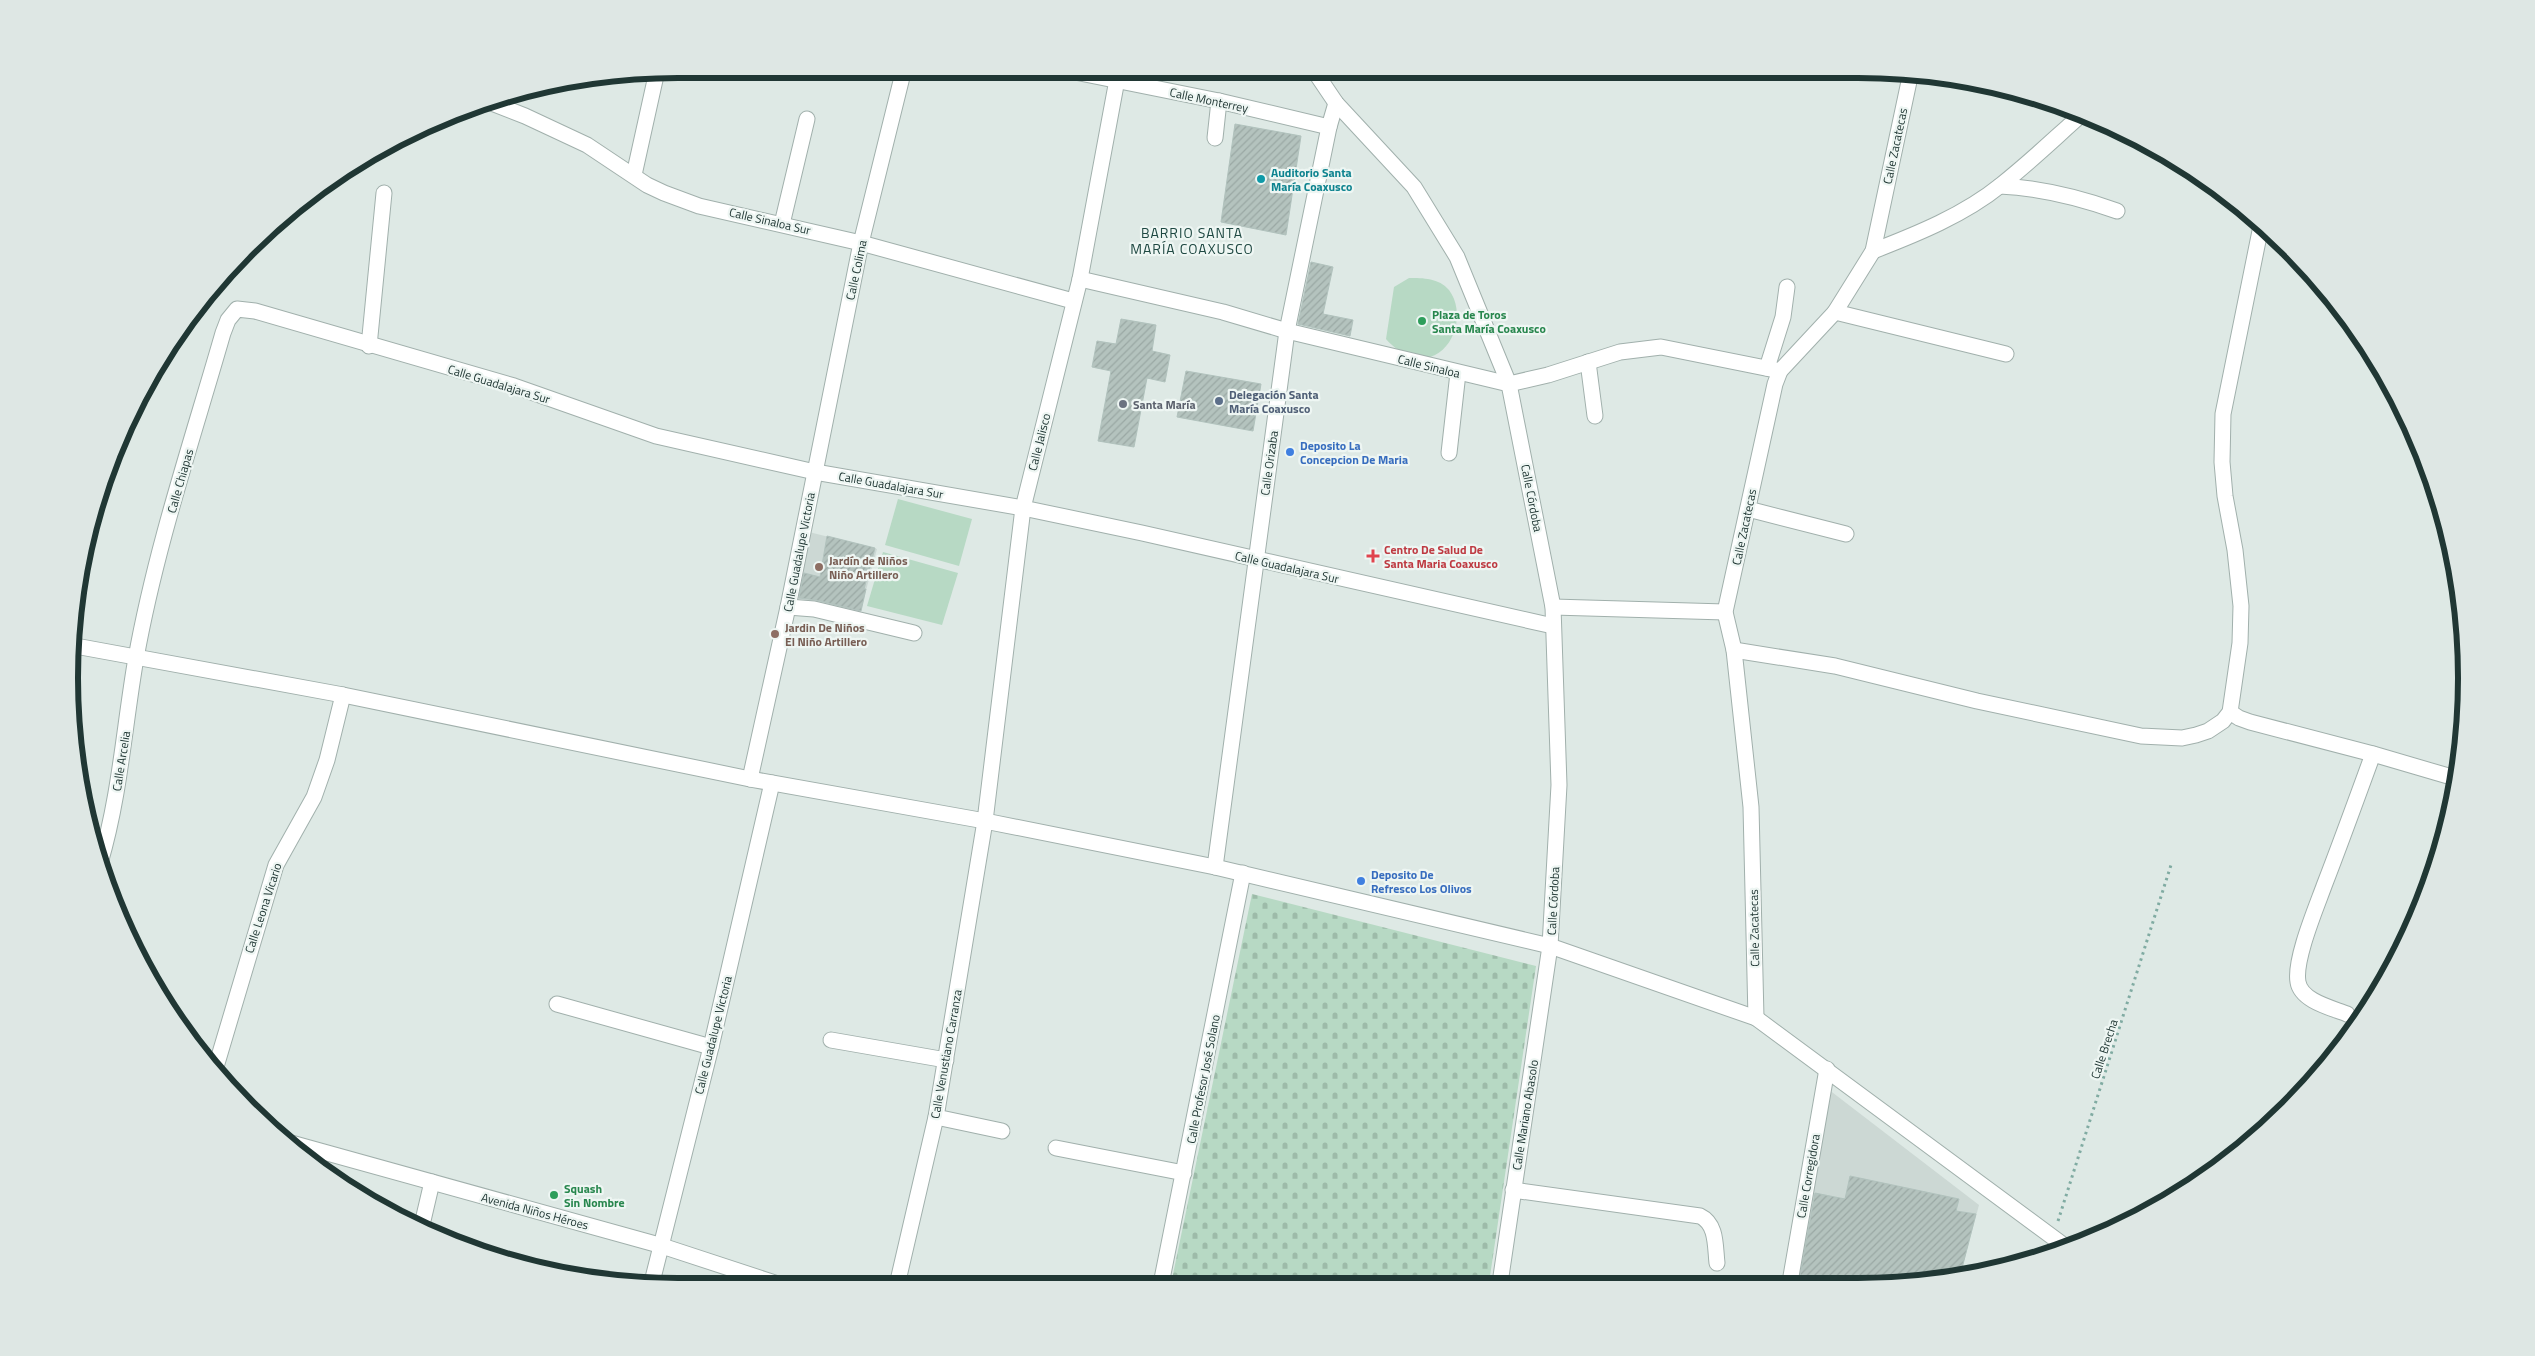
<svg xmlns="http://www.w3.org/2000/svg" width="2535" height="1356" font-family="'Titillium Web',sans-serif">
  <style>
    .built { fill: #ccd8d4 }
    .green { fill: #b7d9c4 }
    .cemetery { fill: url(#cemetery-stones) }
    .building { fill: url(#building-hatch); stroke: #b1c2bd }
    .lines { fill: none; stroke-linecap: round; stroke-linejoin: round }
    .minor-casing { stroke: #a1b0ac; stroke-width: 17 }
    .path { stroke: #80aba2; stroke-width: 3; stroke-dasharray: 2.5 4; stroke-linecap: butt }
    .minor { stroke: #fff; stroke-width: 15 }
    .culture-dot { fill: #0f9aa8; stroke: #eef6f3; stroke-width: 2 }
    .leisure-dot { fill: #2e9e5b; stroke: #eef6f3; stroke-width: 2 }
    .service-dot { fill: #5c6f8a; stroke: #eef6f3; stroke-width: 2 }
    .worship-dot { fill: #6b7280; stroke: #eef6f3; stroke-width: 2 }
    .shop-dot { fill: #3f7fe0; stroke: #eef6f3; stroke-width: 2 }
    .health-dot { fill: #e0444e; stroke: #eef6f3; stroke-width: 2 }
    .education-dot { fill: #8d6e63; stroke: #eef6f3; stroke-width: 2 }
    .labels { text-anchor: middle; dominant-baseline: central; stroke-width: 4.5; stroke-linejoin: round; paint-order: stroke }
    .street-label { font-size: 12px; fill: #203734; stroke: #eef6f3 }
    .culture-label { font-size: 12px; font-weight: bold; fill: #0d838f; stroke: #eef6f3; text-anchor: start }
    .leisure-label { font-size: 12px; font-weight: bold; fill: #27864d; stroke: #eef6f3; text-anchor: start }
    .service-label { font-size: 12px; font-weight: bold; fill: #4e5e75; stroke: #eef6f3; text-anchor: start }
    .worship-label { font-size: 12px; font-weight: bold; fill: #5b616d; stroke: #eef6f3; text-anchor: start }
    .shop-label { font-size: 12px; font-weight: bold; fill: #366cbe; stroke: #eef6f3; text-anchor: start }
    .health-label { font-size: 12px; font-weight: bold; fill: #be3a42; stroke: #eef6f3; text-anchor: start }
    .education-label { font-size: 12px; font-weight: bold; fill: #785e54; stroke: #eef6f3; text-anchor: start }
    .neighbourhood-label { font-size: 14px; letter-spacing: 1px; fill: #1e4842; stroke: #eef6f3 }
    .rim { fill: none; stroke: #203734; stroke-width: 6 }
  </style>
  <defs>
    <pattern id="cemetery-stones" width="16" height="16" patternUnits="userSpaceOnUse" patternTransform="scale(1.25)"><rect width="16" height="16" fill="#b7d9c4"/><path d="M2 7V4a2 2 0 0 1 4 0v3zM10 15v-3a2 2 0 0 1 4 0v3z" fill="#9dbba9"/></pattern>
    <pattern id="building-hatch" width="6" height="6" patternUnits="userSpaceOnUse" patternTransform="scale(1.25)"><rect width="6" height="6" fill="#b4c3be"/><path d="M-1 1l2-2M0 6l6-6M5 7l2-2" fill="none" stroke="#9aa8a4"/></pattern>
  </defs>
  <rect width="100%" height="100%" fill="#dee9e5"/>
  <g class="built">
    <polygon points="805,531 877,549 860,613 791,597"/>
    <polygon points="1824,1086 1979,1205 1960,1276 1937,1282 1790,1282"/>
  </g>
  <g class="green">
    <path d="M1409 278C1423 278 1439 278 1449 290 1465 311 1456 349 1430 357 1425 359 1417 356 1411 354 1400 352 1394 348 1386 339L1394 287Z"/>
    <polygon points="898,499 972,519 959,566 885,545"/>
    <polygon points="883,552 958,573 942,625 867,606"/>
  </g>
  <polygon class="cemetery" points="1252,894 1536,966 1489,1283 1171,1284"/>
  <g class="building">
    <polygon points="1235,124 1301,136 1286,235 1221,222"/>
    <polygon points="1311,262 1333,267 1323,314 1353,320 1350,336 1298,324"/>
    <polygon points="1121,319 1156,325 1152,351 1170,355 1165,382 1147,378 1134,447 1098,441 1111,371 1092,367 1097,341 1116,344"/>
    <polygon points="1186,371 1261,384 1253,431 1177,417"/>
    <polygon points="827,536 875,548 864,589 866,589 861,611 816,600 799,598 804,573 820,577"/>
    <polygon points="1850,1176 1959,1199 1956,1211 1976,1214 1960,1276 1937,1282 1799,1282 1815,1193 1845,1199"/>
  </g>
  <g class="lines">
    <defs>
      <g id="minor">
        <polyline points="1060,69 1219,101 1329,127"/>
        <polyline points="1313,69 1336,103 1414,187 1457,257 1509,384 1553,607 1559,785 1550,946 1500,1283"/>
        <polyline points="484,100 525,116 587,145 647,185 664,193 699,206 861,243 1073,301"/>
        <polyline points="1215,138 1219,101"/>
        <polyline points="634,175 657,71"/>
        <path d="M2000 186C2042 188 2078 197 2117 211"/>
        <polyline points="782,224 807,119"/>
        <path d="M1873 251C1917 234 1964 215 2001 185 2029 163 2055 138 2081 115"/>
        <polyline points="1080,279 1223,312 1287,331 1509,384 1548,375 1620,352 1661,347 1780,371"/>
        <polyline points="1835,312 2006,354"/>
        <polyline points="369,346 384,193"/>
        <polyline points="1588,362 1595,416"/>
        <polyline points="1767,368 1783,317 1787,287"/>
        <polyline points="1449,453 1458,373"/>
        <polyline points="1748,509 1846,534"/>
        <polyline points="788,607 814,609 914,633"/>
        <polyline points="1553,607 1725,612"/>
        <polyline points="70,645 343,695 750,779 985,821 1215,867 1550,946 1756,1018 2066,1247"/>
        <polyline points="1734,650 1835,666 1977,701 2141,736 2182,738 2196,735 2208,731 2223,721 2230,712 2240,643 2241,606 2235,550 2225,496 2222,462 2223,414 2261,226"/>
        <polyline points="2230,712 2239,718 2250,722 2373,754 2455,778"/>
        <polyline points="750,779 788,607 861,243 904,69"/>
        <path d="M100 863C120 796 124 727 136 658 156 547 192 441 223 333L228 320 237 309 255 311 514 386 656 436 815 472 1023 508 1142 533 1553 626"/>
        <polyline points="1215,867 1287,331 1329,127 1336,103"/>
        <polyline points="557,1004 711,1047"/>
        <path d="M2347 1014C2332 1008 2301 1001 2298 982 2294 960 2316 908 2324 886 2341 842 2357 798 2373 754"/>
        <polyline points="1756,1018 1751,807 1734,650 1725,612 1775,384 1780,371 1835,312 1873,251 1911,72"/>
        <polyline points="831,1040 946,1060"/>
        <polyline points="215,1070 276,865 314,797 327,760 343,695"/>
        <polyline points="936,1117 1002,1131"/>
        <polyline points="284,1141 659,1245 784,1286"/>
        <polyline points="1056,1148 1184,1173"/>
        <path d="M1513 1190 1700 1216C1717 1224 1715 1246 1717 1263"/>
        <polyline points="421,1229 432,1182"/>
        <polyline points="1790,1282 1827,1069"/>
        <polyline points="1161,1284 1243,873"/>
        <polyline points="897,1285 936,1117 985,821 1023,508 1080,279 1119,69"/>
        <polyline points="651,1286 711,1047 772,783"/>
      </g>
    </defs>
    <use href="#minor" class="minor-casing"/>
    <polyline class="path" points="2058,1221 2171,865"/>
    <use href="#minor" class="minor"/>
  </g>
  <circle class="culture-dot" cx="1261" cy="179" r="5"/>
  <g class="leisure-dot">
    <circle cx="1422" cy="321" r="5"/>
    <circle cx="554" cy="1195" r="5"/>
  </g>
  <circle class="service-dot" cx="1219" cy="401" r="5"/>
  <circle class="worship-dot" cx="1123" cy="404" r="5"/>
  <g class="shop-dot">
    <circle cx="1290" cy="452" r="5"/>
    <circle cx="1361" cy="881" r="5"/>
  </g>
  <path class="health-dot" d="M1370.5 548.5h5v5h5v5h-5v5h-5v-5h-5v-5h5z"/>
  <g class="education-dot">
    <circle cx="819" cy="567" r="5"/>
    <circle cx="775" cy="634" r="5"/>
  </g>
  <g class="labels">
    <g class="street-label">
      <text transform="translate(1209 100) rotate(12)">Calle Monterrey</text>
      <text transform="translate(1895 146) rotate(-78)">Calle Zacatecas</text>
      <text transform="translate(770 221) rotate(13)">Calle Sinaloa Sur</text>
      <text transform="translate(856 270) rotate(-78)">Calle Colima</text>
      <text transform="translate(1429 366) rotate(14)">Calle Sinaloa</text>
      <text transform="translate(499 384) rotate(17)">Calle Guadalajara Sur</text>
      <text transform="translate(1039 442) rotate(-76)">Calle Jalisco</text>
      <text transform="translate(1269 463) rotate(-82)">Calle Orizaba</text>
      <text transform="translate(180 481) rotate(-74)">Calle Chiapas</text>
      <text transform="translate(891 485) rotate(10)">Calle Guadalajara Sur</text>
      <text transform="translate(1532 498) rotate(79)">Calle Córdoba</text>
      <text transform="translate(1744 527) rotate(-78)">Calle Zacatecas</text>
      <text transform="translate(799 552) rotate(-79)">Calle Guadalupe Victoria</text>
      <text transform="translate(1287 567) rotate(13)">Calle Guadalajara Sur</text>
      <text transform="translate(121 761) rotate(-81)">Calle Arcelia</text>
      <text transform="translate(1553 901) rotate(-87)">Calle Córdoba</text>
      <text transform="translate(263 908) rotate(-72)">Calle Leona Vicario</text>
      <text transform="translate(1754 928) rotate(-91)">Calle Zacatecas</text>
      <text transform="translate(713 1035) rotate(-76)">Calle Guadalupe Victoria</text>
      <text transform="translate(2104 1049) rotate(-72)">Calle Brecha</text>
      <text transform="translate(946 1054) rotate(-80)">Calle Venustiano Carranza</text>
      <text transform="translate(1203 1079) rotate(-79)">Calle Profesor José Solano</text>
      <text transform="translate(1525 1115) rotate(-81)">Calle Mariano Abasolo</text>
      <text transform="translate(1808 1176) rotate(-80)">Calle Corregidora</text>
      <text transform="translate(535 1211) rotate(15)">Avenida Niños Héroes</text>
    </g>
    <g class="culture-label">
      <text x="1271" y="172">Auditorio Santa<tspan x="1271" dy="14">María Coaxusco</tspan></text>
    </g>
    <g class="leisure-label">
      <text x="1432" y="314">Plaza de Toros<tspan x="1432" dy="14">Santa María Coaxusco</tspan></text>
      <text x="564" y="1188">Squash<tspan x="564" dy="14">Sin Nombre</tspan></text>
    </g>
    <g class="service-label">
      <text x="1229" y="394">Delegación Santa<tspan x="1229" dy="14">María Coaxusco</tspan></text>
    </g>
    <g class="worship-label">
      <text x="1133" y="404">Santa María</text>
    </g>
    <g class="shop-label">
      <text x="1300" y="445">Deposito La<tspan x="1300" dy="14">Concepcion De Maria</tspan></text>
      <text x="1371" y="874">Deposito De<tspan x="1371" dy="14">Refresco Los Olivos</tspan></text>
    </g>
    <g class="health-label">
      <text x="1384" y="549">Centro De Salud De<tspan x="1384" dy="14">Santa Maria Coaxusco</tspan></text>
    </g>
    <g class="education-label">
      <text x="829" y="560">Jardín de Niños<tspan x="829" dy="14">Niño Artillero</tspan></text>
      <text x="785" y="627">Jardin De Niños<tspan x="785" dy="14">El Niño Artillero</tspan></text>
    </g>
    <g class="neighbourhood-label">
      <text x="1192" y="232">BARRIO SANTA<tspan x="1192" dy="16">MARÍA COAXUSCO</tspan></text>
    </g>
  </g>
  <path d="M0 0H2535V1356H0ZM678 78H1858A600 600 0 0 1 2458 678V678A600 600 0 0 1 1858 1278H678A600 600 0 0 1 78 678V678A600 600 0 0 1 678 78Z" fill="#dee7e4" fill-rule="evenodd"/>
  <path class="rim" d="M678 78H1858A600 600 0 0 1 2458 678V678A600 600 0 0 1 1858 1278H678A600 600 0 0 1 78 678V678A600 600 0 0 1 678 78Z"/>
</svg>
